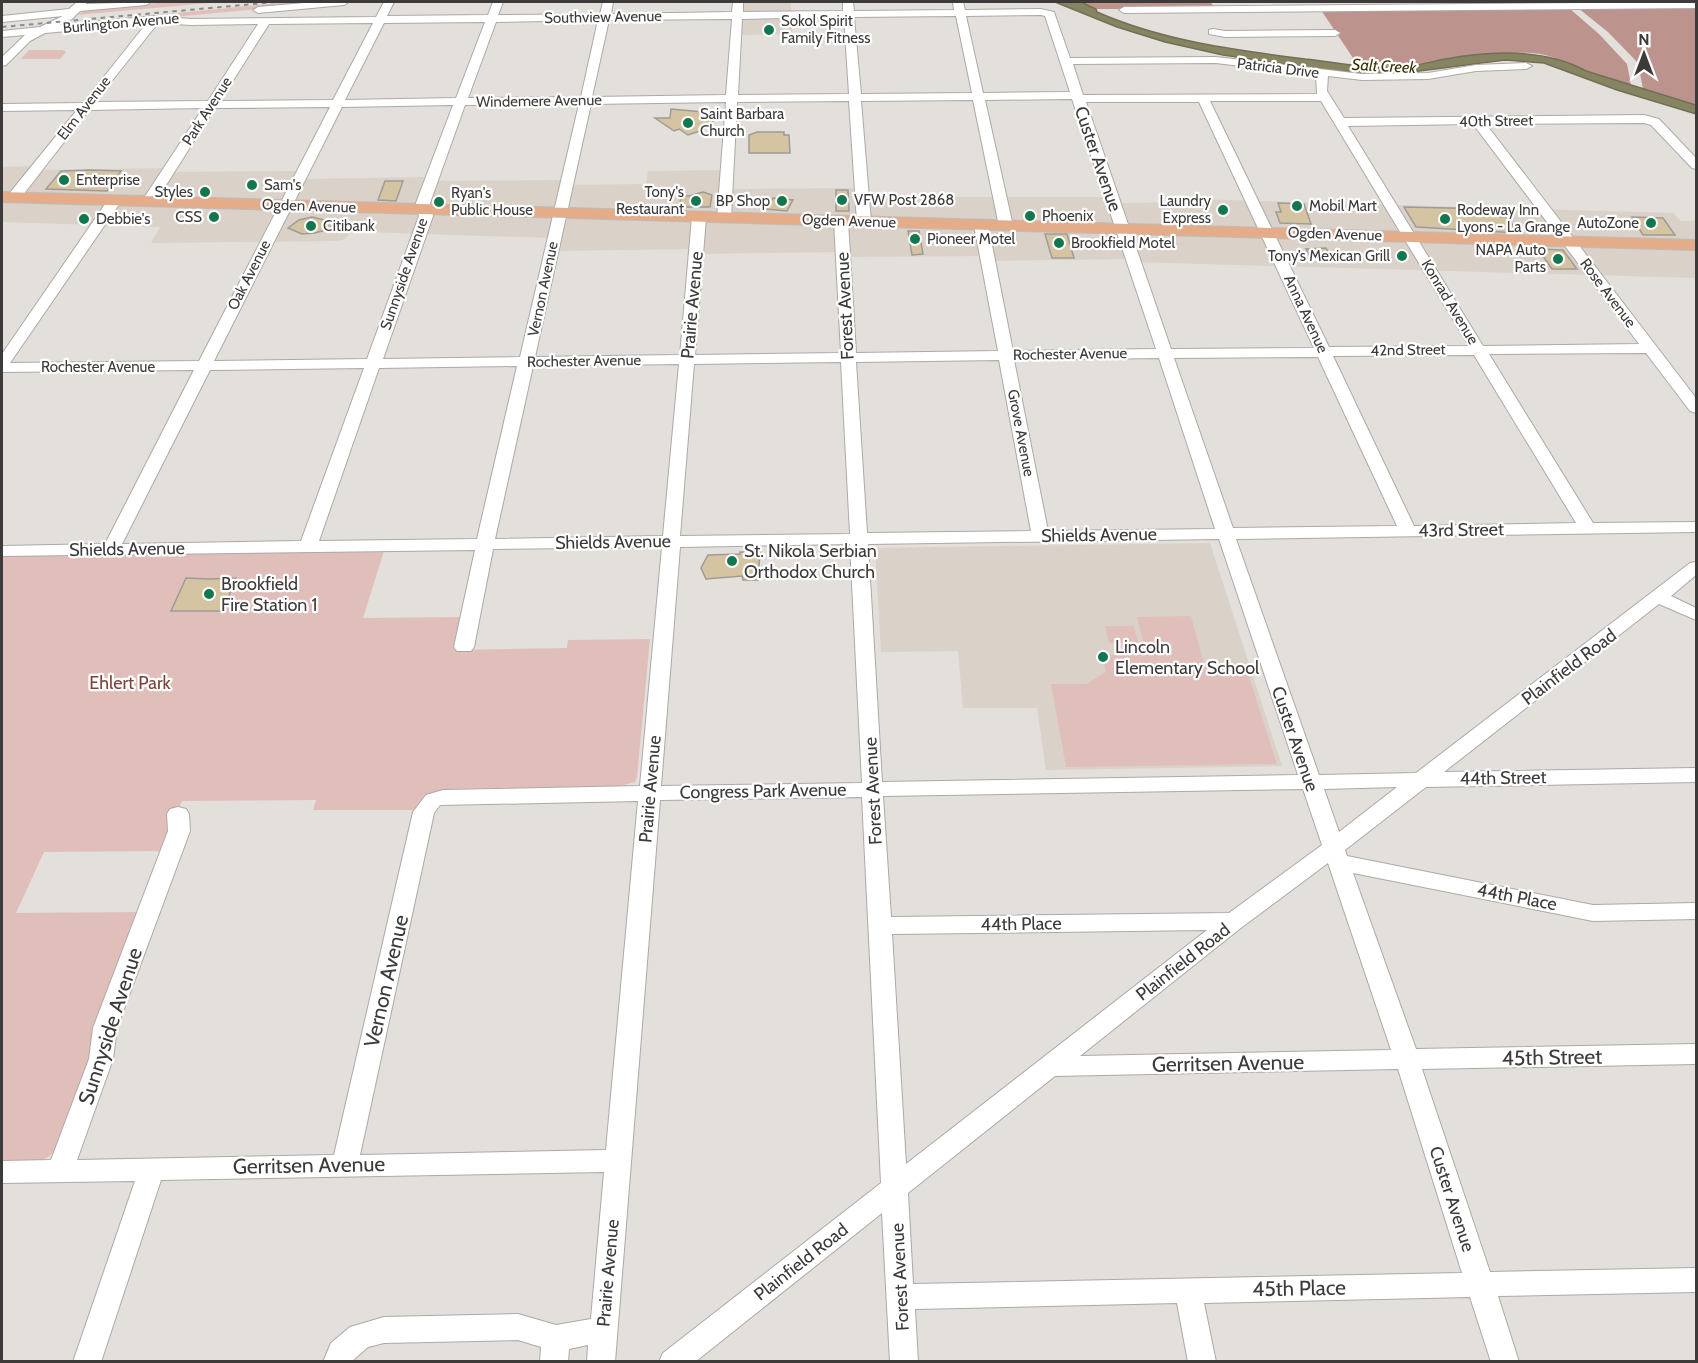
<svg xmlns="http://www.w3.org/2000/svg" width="1698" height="1363" font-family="Cabin,sans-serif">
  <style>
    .built { fill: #dad1c8 }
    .green { fill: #e0bfba }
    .forest { fill: #bd948d }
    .water { fill: #878561; stroke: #716f55; stroke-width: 1.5 }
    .building { fill: #d5c4a1; stroke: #9e9c98; stroke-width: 1.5 }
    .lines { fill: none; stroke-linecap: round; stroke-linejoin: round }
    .minor-casing { stroke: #ada9a6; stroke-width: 2 }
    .major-casing { stroke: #bdbcbc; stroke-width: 2 }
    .minor { fill: #fff; fill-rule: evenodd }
    .major { fill: #e5ac8a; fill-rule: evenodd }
    .rail { stroke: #8d8a87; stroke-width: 2; stroke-dasharray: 4.5 4.5; stroke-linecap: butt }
    .poi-dot { fill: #12774f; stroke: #fff; stroke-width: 2 }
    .labels { text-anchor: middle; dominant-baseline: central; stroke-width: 4.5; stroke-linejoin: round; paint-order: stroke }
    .far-street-label { font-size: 15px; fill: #3d3b3a; stroke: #fff }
    .far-poi-label { font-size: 15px; fill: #3d3b3a; stroke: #fff; text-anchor: start }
    .far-water-label { font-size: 16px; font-style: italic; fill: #353100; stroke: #fff }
    .street-label { font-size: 18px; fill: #3d3b3a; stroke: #fff }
    .poi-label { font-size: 18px; fill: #3d3b3a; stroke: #fff; text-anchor: start }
    .park-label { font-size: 18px; fill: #7c433a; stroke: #fff }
    .near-street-label { font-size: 21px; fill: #3d3b3a; stroke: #fff }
  </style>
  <rect width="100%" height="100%" fill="#e3dfdb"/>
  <g class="built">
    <polygon points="741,2 791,2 792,34 739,35"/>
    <polygon points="39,166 36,170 170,168 168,172 303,171 299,179 433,177 432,181 568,180 567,185 646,184 648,171 727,170 727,189 861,188 863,197 1120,197 1122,203 1182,202 1192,199 1673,213 1681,221 1696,221 1696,278 1134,262 1133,259 988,261 987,256 843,257 842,252 696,254 696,249 551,251 553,238 364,232 351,233 343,240 335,241 151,243 160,227 2,222 2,167"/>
    <polygon points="1210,543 1282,766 1046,770 1037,708 963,708 958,651 881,652 875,548"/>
  </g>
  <g class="green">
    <polygon points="169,2 220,2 77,15 87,9"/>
    <polygon points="289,2 332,2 99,24 65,24"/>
    <polygon points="29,50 63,50 66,52 60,59 21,59"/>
    <path d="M384 551 363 618 461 617 454 650 567 648 568 640 650 639 637 777 635 782 620 786 450 789C434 791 423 797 414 810H313L316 800 182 801 161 851 44 852 16 913 138 912 91 1056 56 1149C43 1167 22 1163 2 1164V556Z"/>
    <polygon points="1191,616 1204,664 1245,664 1277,764 1066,767 1051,684 1086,684 1106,672 1102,655 1146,654 1137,617"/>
    <polygon points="1105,626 1134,626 1138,642 1109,643"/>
  </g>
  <g class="forest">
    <polygon points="1081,2 1211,2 1213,6 1209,9 1096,9"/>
    <polygon points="1696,6 1696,105 1643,89 1638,63 1608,32 1578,8"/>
    <path d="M1569 8 1599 34 1627 64 1631 85C1617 80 1601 77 1587 72 1569 64 1552 54 1531 53 1473 50 1417 73 1359 67L1321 10Z"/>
  </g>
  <path class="water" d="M1055 2H1081L1096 9 1097 12C1163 41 1234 50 1305 59 1334 62 1361 68 1390 68 1407 68 1423 64 1440 60 1487 51 1543 47 1586 71L1696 105V114L1617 90 1544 63 1505 60 1396 74 1323 70 1223 55 1165 42 1117 27Z"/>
  <g class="building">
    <polygon points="671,109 703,112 710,116 713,122 703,130 688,135 679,129 674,131 655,118 670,118"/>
    <polygon points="757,132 784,132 784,135 789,135 790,153 749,153 749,135"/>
    <polygon points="61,171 91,170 121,171 107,191 46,189"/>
    <polygon points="385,181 403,181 396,201 378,200"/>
    <polygon points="836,190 848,190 849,211 836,211"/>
    <polygon points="703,192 712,195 710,207 678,207 682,196 689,196"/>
    <polygon points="773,198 793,200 787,211 766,209"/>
    <polygon points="1278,203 1304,204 1311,224 1280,223 1276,212 1281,212"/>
    <polygon points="1404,207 1494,209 1500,217 1508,217 1517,233 1416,227"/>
    <polygon points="312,217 336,223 326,230 315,233 302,234 288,228 299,220"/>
    <polygon points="1632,217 1663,218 1675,235 1643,235"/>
    <polygon points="908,231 919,231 923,254 912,255"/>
    <polygon points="1045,234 1067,234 1074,258 1052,258"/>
    <polygon points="1326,248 1332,259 1311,259 1306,249"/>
    <polygon points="1538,249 1563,250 1577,269 1552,269"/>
    <polygon points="740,552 760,552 758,580 743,580 742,576 706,579 701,568 708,555 740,554"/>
    <polygon points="186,578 209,579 236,578 223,611 171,611"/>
  </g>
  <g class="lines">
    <defs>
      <g id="minor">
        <path d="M77 2H87L86 4 151 2 146 5 80 11 72 19 60 25 155 16 191 19 376 17 384 2H394L387 16 488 15 493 2H503L498 15 600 14 603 2H613L611 14 732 12 733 2H743V12L843 11V2H853L854 11 954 10 953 2H963L965 10 1041 9 1054 12 1070 58 1216 57 1362 74 1428 73 1476 65 1526 63 1532 66 1526 69 1476 71 1428 79 1362 80 1328 76 1327 91 1344 118 1644 115 1659 119 1696 158V169L1692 168 1651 125 1644 123 1486 124 1696 398V413L1690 411 1646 353 1489 354 1593 523 1696 522V532L1236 539 1319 775 1416 773 1690 563 1696 562V575L1671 596 1696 608V620L1659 604 1444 772 1696 768V782L1426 787 1345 850 1347 856 1593 905 1696 903V919L1593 921 1353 873 1416 1049 1696 1044V1064L1422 1069 1490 1272 1696 1268V1292L1498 1296 1519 1362H1491L1470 1297 1204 1303 1216 1362H1188L1177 1303 915 1309 918 1362H890L882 1213 695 1362H659L663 1353 881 1183 862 797 660 800 615 1362H587L588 1345 569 1349 568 1362H540L541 1347 518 1340 384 1343 368 1347 351 1362H323L331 1343 350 1327 384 1317 518 1314 556 1325 591 1319 604 1172 161 1180 101 1362H73L135 1181 2 1183V1161L51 1160 89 1059 93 1028 168 831 167 814 170 809 178 807 186 809 189 814 190 831 117 1028 113 1059 77 1160 334 1155 413 812 426 795 443 790 640 786 662 547 493 549 474 647 471 651H457L454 647 475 550 2 556V546L105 544 194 370 2 372V354L110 197H120L122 200 10 363 199 361 330 107 215 108 156 201 149 205 142 201 203 108 89 110 19 200H9L7 197 9 194 77 110 2 111V104L83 103 146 24 45 33 30 41 6 65 2 66V57L25 35 2 37V31L40 27 63 16 2 22V16L69 9ZM1041 15 1045 16 1070 92 983 93 966 16ZM956 16 972 93 861 94 854 17ZM844 17 849 94 738 95 742 19ZM732 19 726 95 592 97 609 20ZM598 20 581 97 468 98 496 22ZM485 22 456 98 345 100 384 23ZM158 23 191 25 258 24 208 101 95 102ZM373 23 333 100 220 101 269 24ZM1216 63 1316 75 1317 94 1083 95 1073 64ZM1072 99 1156 349 1013 351 988 225 981 221 974 225 998 351 856 353 848 221 841 217 834 221 841 353 695 355 706 217 699 213 692 217 680 355 535 357 591 104 726 102 717 218 724 222 731 218 737 102 849 101 857 222 864 226 871 222 861 101 973 100 999 226 1006 230 1013 226 985 100ZM1210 101H1321L1469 346 1329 347ZM1086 102H1199L1314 348 1171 349ZM579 104 520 357 383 359 433 216 430 203 465 105ZM453 105 416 203 419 216 367 359 214 361 342 107ZM1473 124 1639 344 1483 346 1348 126ZM1474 355 1576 523 1414 526 1333 356ZM1318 357 1397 526 1233 528 1174 358ZM1159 358 1215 529 1048 531 1014 360ZM999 360 1031 531 867 533 856 362ZM841 362 850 534 680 536 694 364ZM679 364 663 536 495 539 533 366ZM517 366 477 539 319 541 379 368ZM364 368 301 541 122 544 210 370ZM1219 539 1298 775 882 782 868 544ZM850 544 862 783 661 786 680 547ZM1397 787 1339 832 1324 789ZM1303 789 1322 845 1229 913 891 917 883 796ZM638 801 606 1150 360 1155 434 813 440 805ZM1328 863 1391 1050 1080 1056 1242 927ZM1207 930 906 1164 892 934ZM1398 1069 1462 1273 913 1284 908 1193 1055 1076Z"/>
        <polygon points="316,2 349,2 344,5 258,13 253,10 258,7"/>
        <polygon points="1696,2 1696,8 1124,13 1119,10 1124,7"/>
        <polygon points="1213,29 1225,31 1335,30 1340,33 1335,36 1225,37 1209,34 1209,30"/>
      </g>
      <polygon id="major" points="2,192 1696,240 1696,250 2,202"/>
    </defs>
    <use href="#minor" class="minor-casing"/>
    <use href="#major" class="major-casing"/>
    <use href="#minor" class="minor"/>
    <use href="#major" class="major"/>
    <polyline class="rail" points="2,27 276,2"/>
  </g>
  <g class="poi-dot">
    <circle cx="769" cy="30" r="6"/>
    <circle cx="688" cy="123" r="6"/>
    <circle cx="64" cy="180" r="6"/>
    <circle cx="252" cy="185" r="6"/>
    <circle cx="205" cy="192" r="6"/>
    <circle cx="842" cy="200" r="6"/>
    <circle cx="696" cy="201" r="6"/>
    <circle cx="782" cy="201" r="6"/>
    <circle cx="439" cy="202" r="6"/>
    <circle cx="1297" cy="206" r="6"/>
    <circle cx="1223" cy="210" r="6"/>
    <circle cx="1030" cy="216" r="6"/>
    <circle cx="214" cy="217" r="6"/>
    <circle cx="84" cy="219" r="6"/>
    <circle cx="1445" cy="219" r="6"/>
    <circle cx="1651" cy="223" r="6"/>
    <circle cx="311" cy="226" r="6"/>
    <circle cx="915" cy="239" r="6"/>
    <circle cx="1059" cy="243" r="6"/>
    <circle cx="1402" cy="256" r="6"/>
    <circle cx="1558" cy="259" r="6"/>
    <circle cx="732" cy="561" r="6"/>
    <circle cx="209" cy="594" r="6"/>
    <circle cx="1103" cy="657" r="6"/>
  </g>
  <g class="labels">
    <g class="far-street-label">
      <text transform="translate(603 17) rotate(-1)">Southview Avenue</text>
      <text transform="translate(121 23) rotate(-5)">Burlington Avenue</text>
      <text transform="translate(1278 68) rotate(7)">Patricia Drive</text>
      <text transform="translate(539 101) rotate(-1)">Windemere Avenue</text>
      <text transform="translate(84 108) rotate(-52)">Elm Avenue</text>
      <text transform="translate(207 111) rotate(-57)">Park Avenue</text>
      <text transform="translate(1496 121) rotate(-1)">40th Street</text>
      <text transform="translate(309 206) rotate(2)">Ogden Avenue</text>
      <text transform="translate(849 221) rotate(2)">Ogden Avenue</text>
      <text transform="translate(1335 234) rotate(2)">Ogden Avenue</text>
      <text transform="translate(404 274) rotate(-71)">Sunnyside Avenue</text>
      <text transform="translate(249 275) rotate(-63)">Oak Avenue</text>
      <text transform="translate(543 289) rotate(-78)">Vernon Avenue</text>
      <text transform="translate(1608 293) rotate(53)">Rose Avenue</text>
      <text transform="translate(1450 302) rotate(59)">Konrad Avenue</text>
      <text transform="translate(1306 314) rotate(65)">Anna Avenue</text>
      <text transform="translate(1408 350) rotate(-1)">42nd Street</text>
      <text transform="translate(1070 354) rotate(-1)">Rochester Avenue</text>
      <text transform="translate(584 361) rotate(-1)">Rochester Avenue</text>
      <text x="98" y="367">Rochester Avenue</text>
      <text transform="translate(1021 433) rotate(79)">Grove Avenue</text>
    </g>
    <g class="far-poi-label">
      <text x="781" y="21">Sokol Spirit<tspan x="781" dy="17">Family Fitness</tspan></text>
      <text x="700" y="114">Saint Barbara<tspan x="700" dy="17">Church</tspan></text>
      <text x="76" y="180">Enterprise</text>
      <text x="264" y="185">Sam's</text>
      <text x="193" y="192" text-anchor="end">Styles</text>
      <text x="684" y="192" text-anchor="end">Tony's<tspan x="684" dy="17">Restaurant</tspan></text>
      <text x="451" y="193">Ryan's<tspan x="451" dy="17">Public House</tspan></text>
      <text x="854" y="200">VFW Post 2868</text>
      <text x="770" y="201" text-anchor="end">BP Shop</text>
      <text x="1211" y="201" text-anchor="end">Laundry<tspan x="1211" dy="17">Express</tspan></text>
      <text x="1309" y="206">Mobil Mart</text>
      <text x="1457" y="210">Rodeway Inn<tspan x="1457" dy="17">Lyons - La Grange</tspan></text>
      <text x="1042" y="216">Phoenix</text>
      <text x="202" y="217" text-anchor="end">CSS</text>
      <text x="96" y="219">Debbie's</text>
      <text x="1639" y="223" text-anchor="end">AutoZone</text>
      <text x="323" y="226">Citibank</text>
      <text x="927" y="239">Pioneer Motel</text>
      <text x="1071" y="243">Brookfield Motel</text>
      <text x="1546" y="250" text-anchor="end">NAPA Auto<tspan x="1546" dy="17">Parts</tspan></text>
      <text x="1390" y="256" text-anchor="end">Tony’s Mexican Grill</text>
    </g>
    <g class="far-water-label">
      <text transform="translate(1384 66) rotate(3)">Salt Creek</text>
    </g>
    <g class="street-label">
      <text transform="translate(1098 159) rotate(71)">Custer Avenue</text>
      <text transform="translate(692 305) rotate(-85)">Prairie Avenue</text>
      <text transform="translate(845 306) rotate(-93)">Forest Avenue</text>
      <text transform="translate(1461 530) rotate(-1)">43rd Street</text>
      <text transform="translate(1099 535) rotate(-1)">Shields Avenue</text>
      <text transform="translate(613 542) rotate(-1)">Shields Avenue</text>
      <text transform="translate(127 549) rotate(-1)">Shields Avenue</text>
      <text transform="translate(1569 667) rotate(-37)">Plainfield Road</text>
      <text transform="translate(1295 739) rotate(71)">Custer Avenue</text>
      <text transform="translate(1503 778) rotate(-1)">44th Street</text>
      <text transform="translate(650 789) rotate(-85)">Prairie Avenue</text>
      <text transform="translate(763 791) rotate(-1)">Congress Park Avenue</text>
      <text transform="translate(873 791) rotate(-93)">Forest Avenue</text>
      <text transform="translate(1517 897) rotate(11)">44th Place</text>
      <text transform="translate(1021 924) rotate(-1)">44th Place</text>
      <text transform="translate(1183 962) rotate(-38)">Plainfield Road</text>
      <text transform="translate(1452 1199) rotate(72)">Custer Avenue</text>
      <text transform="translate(801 1262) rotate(-38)">Plainfield Road</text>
      <text transform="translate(608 1273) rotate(-85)">Prairie Avenue</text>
      <text transform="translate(900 1277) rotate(-93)">Forest Avenue</text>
    </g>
    <g class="poi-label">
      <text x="744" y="551">St. Nikola Serbian<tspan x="744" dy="21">Orthodox Church</tspan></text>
      <text x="221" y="584">Brookfield<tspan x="221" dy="21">Fire Station 1</tspan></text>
      <text x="1115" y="647">Lincoln<tspan x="1115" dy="21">Elementary School</tspan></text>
    </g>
    <g class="park-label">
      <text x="130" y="683">Ehlert Park</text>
    </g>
    <g class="near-street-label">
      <text transform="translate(386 981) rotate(-77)">Vernon Avenue</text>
      <text transform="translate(110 1026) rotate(-72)">Sunnyside Avenue</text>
      <text transform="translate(1552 1057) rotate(-1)">45th Street</text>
      <text transform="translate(1228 1063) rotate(-1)">Gerritsen Avenue</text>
      <text transform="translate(309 1165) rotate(-1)">Gerritsen Avenue</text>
      <text transform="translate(1299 1288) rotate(-1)">45th Place</text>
    </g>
  </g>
  <rect width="1698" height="1363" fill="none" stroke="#3d3b3a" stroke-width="6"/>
  <g transform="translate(1644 54)" stroke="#ffffff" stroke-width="4.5" paint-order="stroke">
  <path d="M0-4.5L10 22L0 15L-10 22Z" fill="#3d3b3a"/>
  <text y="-9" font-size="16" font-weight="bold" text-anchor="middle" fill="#3d3b3a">N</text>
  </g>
</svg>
